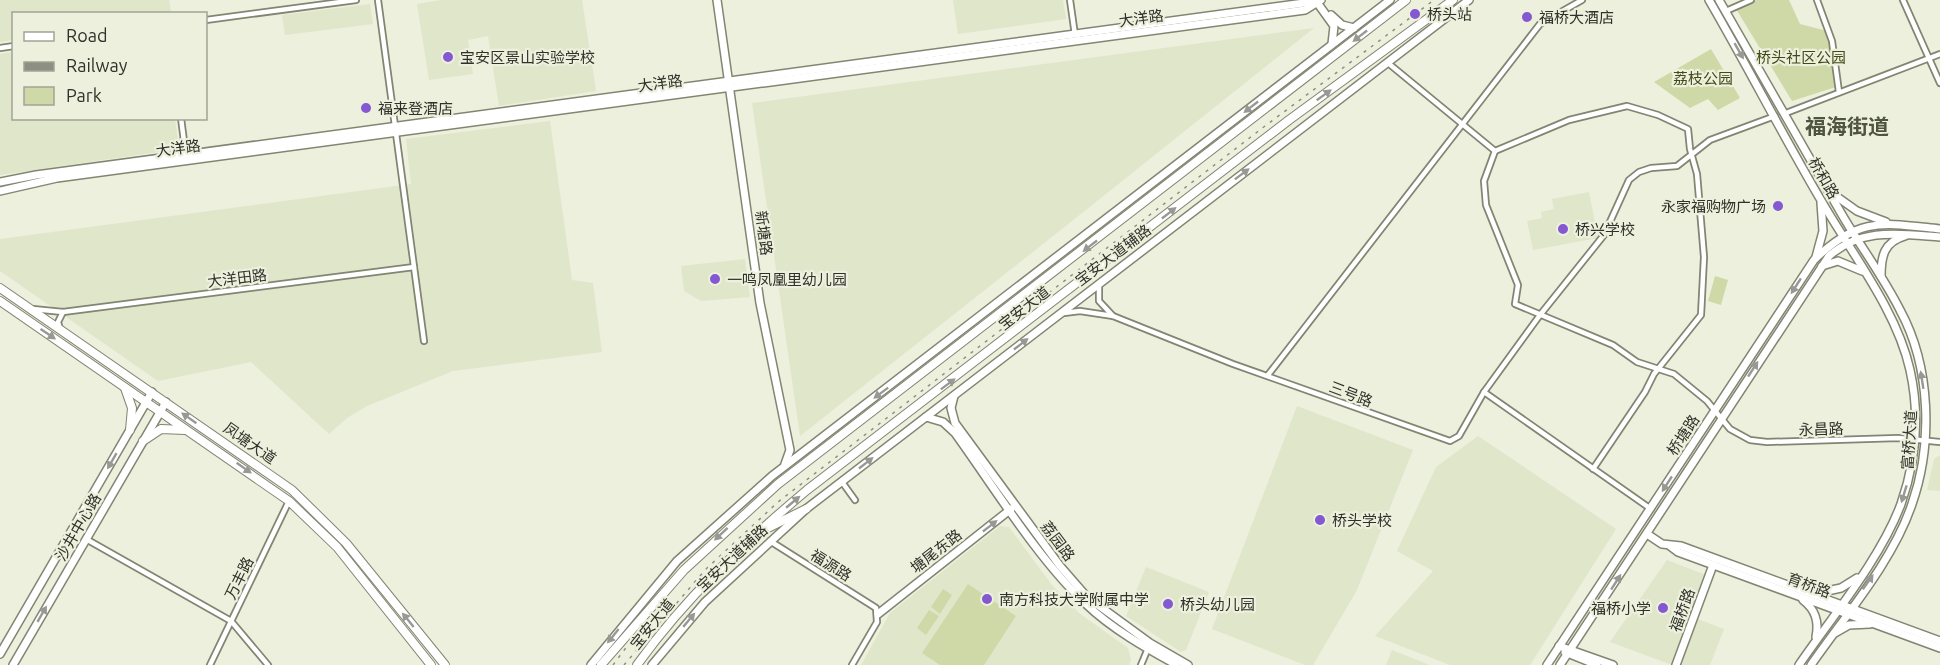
<svg xmlns="http://www.w3.org/2000/svg" width="1940" height="665" font-family="Ubuntu,'Noto Sans SC',sans-serif">
  <style>
    .built { fill: #e0e6ca }
    .green { fill: #cfd9a7 }
    .lines { fill: none; stroke-linecap: round; stroke-linejoin: round }
    .street-casing { stroke: #818572; stroke-width: 8 }
    .secondary-casing { stroke: #818572; stroke-width: 10 }
    .primary-casing { stroke: #818572; stroke-width: 10 }
    .street { stroke: #fff; stroke-width: 4.5 }
    .secondary { stroke: #fff; stroke-width: 7 }
    .primary { stroke: #fff; stroke-width: 8 }
    .rail { stroke: #8c8f81; stroke-width: 1.5; stroke-dasharray: 3 6; stroke-linecap: butt }
    .oneway { fill: #989894 }
    .poi-dot { fill: #8458d1; stroke: #ecf0dc; stroke-width: 2 }
    .labels { text-anchor: middle; dominant-baseline: central; stroke-width: 4.5; stroke-linejoin: round; paint-order: stroke }
    .poi-label { font-size: 15px; fill: #30312a; stroke: #ecf0dc; text-anchor: start }
    .street-label { font-size: 15px; fill: #30312a; stroke: #ecf0dc }
    .park-label { font-size: 15px; fill: #434a19; stroke: #ecf0dc }
    .district-label { font-size: 21px; font-weight: bold; fill: #4f5341; stroke: #ecf0dc }
  </style>
  <rect width="100%" height="100%" fill="#ecf0dc"/>
  <g class="built">
    <polygon points="0,0 169,0 171,13 14,14 13,40 0,42"/>
    <polygon points="441,0 582,0 596,91 499,106 488,36 468,40 473,74 429,80 417,4"/>
    <polygon points="953,0 1063,0 1066,19 958,34"/>
    <polygon points="370,4 373,24 285,35 282,15"/>
    <polygon points="1314,28 1067,225 800,436 752,103"/>
    <polygon points="13,52 14,118 175,119 179,149 0,175 0,54"/>
    <polygon points="550,121 572,280 593,283 602,352 453,371 367,406 347,418 329,434 251,362 158,381 0,271 0,239 411,184 406,139"/>
    <polygon points="1589,192 1598,238 1533,250 1527,221 1542,218 1541,212 1554,209 1552,199"/>
    <polygon points="745,259 750,297 701,301 684,291 681,266"/>
    <polygon points="1297,406 1413,450 1357,590 1313,665 1305,665 1212,629"/>
    <polygon points="1478,436 1616,529 1530,665 1450,665 1375,636 1433,571 1397,551 1436,467"/>
    <polygon points="1940,455 1940,491 1927,490 1934,459"/>
    <polygon points="1000,526 1009,527 1052,585 1079,613 1128,648 1131,660 1129,665 861,665 890,613"/>
    <polygon points="1667,560 1706,575 1672,665 1610,642"/>
    <polygon points="1146,567 1209,592 1186,650 1181,652 1126,616"/>
    <polygon points="1698,619 1724,629 1710,665 1680,665"/>
    <polygon points="1392,650 1430,665 1386,665"/>
  </g>
  <g class="green">
    <polygon points="1757,0 1789,0 1800,24 1827,31 1831,42 1836,87 1792,101 1736,9"/>
    <polygon points="1711,49 1740,98 1718,110 1708,99 1690,108 1654,82"/>
    <polygon points="1715,276 1728,280 1721,305 1708,301"/>
    <polygon points="968,584 1016,616 984,665 940,665 922,653"/>
    <polygon points="943,589 952,595 940,614 931,607"/>
    <polygon points="929,610 939,616 926,635 917,628"/>
  </g>
  <g class="lines">
    <defs>
      <g id="street">
        <polyline points="378,0 424,341"/>
        <polyline points="1070,0 1075,35"/>
        <polyline points="1817,0 1832,41 1839,92"/>
        <polyline points="1903,0 1940,83"/>
        <polyline points="1726,11 1751,0"/>
        <polyline points="206,20 356,0"/>
        <polyline points="0,48 14,46"/>
        <polyline points="1388,63 1495,151 1484,181 1486,205 1518,285 1515,304 1613,345 1637,362 1674,374 1707,401 1730,429 1750,440 1767,442 1898,438 1940,442"/>
        <polyline points="1786,113 1940,54"/>
        <polyline points="181,118 186,157"/>
        <polyline points="1495,151 1569,120 1627,106 1658,115 1688,129 1690,149 1697,174 1704,257 1701,315 1654,374 1645,392 1593,469"/>
        <polyline points="33,309 63,312 414,267"/>
        <polyline points="1064,313 1080,311 1113,316 1099,301 1099,284"/>
        <polyline points="1113,316 1233,364 1450,441 1459,436 1484,392 1540,315 1604,235 1629,180 1639,172 1651,168 1677,166 1710,140 1775,116"/>
        <polyline points="60,329 58,322 63,312"/>
        <polyline points="1268,375 1540,24 1582,0"/>
        <polyline points="1484,392 1651,509"/>
        <polyline points="842,482 855,500"/>
        <polyline points="86,539 231,621 268,665"/>
        <polyline points="770,541 876,608 877,622 852,665"/>
        <polyline points="210,665 289,501"/>
        <polyline points="1141,665 1149,646"/>
      </g>
      <g id="secondary">
        <polyline points="717,0 760,303 790,450 785,464"/>
        <path d="M1709 0C1748 67 1783 136 1822 202 1852 254 1897 311 1910 370 1920 415 1916 461 1901 504 1881 558 1832 617 1799 665"/>
        <path d="M1719 0C1759 71 1801 142 1841 213 1860 246 1883 276 1900 310 1931 367 1933 444 1912 504 1893 561 1845 616 1811 665"/>
        <polyline points="1316,1 1334,26 1332,44"/>
        <polyline points="1331,15 1342,25 1354,28"/>
        <polyline points="0,182 36,175 1304,3 1312,0"/>
        <polyline points="0,191 57,178 1305,10 1321,0"/>
        <polyline points="1833,194 1857,211 1886,222"/>
        <polyline points="1816,257 1823,231 1821,203"/>
        <polyline points="1822,266 1838,261 1862,271"/>
        <path d="M1881 276C1881 256 1884 242 1905 236"/>
        <polyline points="954,396 951,408 955,423 1060,566 1087,597 1150,643 1188,665"/>
        <path d="M926 417 943 422 955 433C994 487 1038 559 1086 604 1112 629 1146 648 1177 665"/>
        <polyline points="1647,534 1662,544 1681,546 1940,641"/>
        <polyline points="1670,546 1678,552 1940,648"/>
        <polyline points="1818,593 1841,588 1857,578"/>
        <path d="M1803 600C1816 610 1819 622 1816 637"/>
        <polyline points="878,614 1011,509"/>
        <polyline points="1835,633 1849,625 1870,624"/>
        <polyline points="1559,646 1613,665"/>
        <polyline points="1565,652 1597,665"/>
        <polyline points="0,654 152,392"/>
        <polyline points="13,665 166,402"/>
        <polyline points="591,665 677,561 772,476 1390,0"/>
        <polyline points="652,665 705,602 806,509 1469,0"/>
        <path d="M1547 665 1814 260C1859 216 1883 223 1940 229"/>
        <path d="M1560 665 1829 256C1862 227 1900 234 1940 237"/>
        <polyline points="1676,665 1713,565"/>
      </g>
      <g id="primary">
        <polyline points="0,288 292,490 346,543 445,665"/>
        <polyline points="0,301 289,501 337,547 431,665"/>
        <polyline points="125,388 132,408 130,430"/>
        <polyline points="143,441 161,429 185,430"/>
        <polyline points="766,529 806,509"/>
        <polyline points="601,665 684,570 778,484 1406,0"/>
        <path d="M637 665C685 598 744 543 807 490L1289 120 1453 0"/>
      </g>
    </defs>
    <use href="#street" class="street-casing"/>
    <use href="#secondary" class="secondary-casing"/>
    <use href="#primary" class="primary-casing"/>
    <use href="#street" class="street"/>
    <use href="#secondary" class="secondary"/>
    <use href="#primary" class="primary"/>
    <g class="rail">
      <polyline points="613,665 631,641"/>
      <polyline points="624,665 705,570 778,502 1265,126 1434,0"/>
    </g>
  </g>
  <defs><path id="oneway-solid" d="M-6-.8H1V-3.2L6.5 0L1 3.2V.8H-6Z" transform="scale(1.5)"/></defs>
  <g class="oneway">
    <use href="#oneway-solid" transform="translate(1360 36) rotate(142)"/>
    <use href="#oneway-solid" transform="translate(1739 51) rotate(60)"/>
    <use href="#oneway-solid" transform="translate(1324 95) rotate(-36)"/>
    <use href="#oneway-solid" transform="translate(1251 107) rotate(142)"/>
    <use href="#oneway-solid" transform="translate(1242 174) rotate(-37)"/>
    <use href="#oneway-solid" transform="translate(1169 213) rotate(-38)"/>
    <use href="#oneway-solid" transform="translate(1090 246) rotate(142)"/>
    <use href="#oneway-solid" transform="translate(1796 286) rotate(123)"/>
    <use href="#oneway-solid" transform="translate(48 334) rotate(34)"/>
    <use href="#oneway-solid" transform="translate(1021 344) rotate(-38)"/>
    <use href="#oneway-solid" transform="translate(1753 369) rotate(-57)"/>
    <use href="#oneway-solid" transform="translate(1922 380) rotate(-99)"/>
    <use href="#oneway-solid" transform="translate(948 384) rotate(-37)"/>
    <use href="#oneway-solid" transform="translate(881 393) rotate(143)"/>
    <use href="#oneway-solid" transform="translate(189 418) rotate(-145)"/>
    <use href="#oneway-solid" transform="translate(112 461) rotate(120)"/>
    <use href="#oneway-solid" transform="translate(866 463) rotate(-38)"/>
    <use href="#oneway-solid" transform="translate(244 468) rotate(35)"/>
    <use href="#oneway-solid" transform="translate(1667 484) rotate(123)"/>
    <use href="#oneway-solid" transform="translate(1904 494) rotate(107)"/>
    <use href="#oneway-solid" transform="translate(793 502) rotate(-40)"/>
    <use href="#oneway-solid" transform="translate(990 526) rotate(-38)"/>
    <use href="#oneway-solid" transform="translate(721 534) rotate(137)"/>
    <use href="#oneway-solid" transform="translate(1616 582) rotate(-57)"/>
    <use href="#oneway-solid" transform="translate(1868 582) rotate(-55)"/>
    <use href="#oneway-solid" transform="translate(42 614) rotate(-60)"/>
    <use href="#oneway-solid" transform="translate(408 620) rotate(-129)"/>
    <use href="#oneway-solid" transform="translate(689 620) rotate(-50)"/>
    <use href="#oneway-solid" transform="translate(613 636) rotate(129)"/>
  </g>
  <g class="poi-dot">
    <circle cx="1415" cy="14" r="6"/>
    <circle cx="1527" cy="17" r="6"/>
    <circle cx="448" cy="57" r="6"/>
    <circle cx="366" cy="108" r="6"/>
    <circle cx="1778" cy="206" r="6"/>
    <circle cx="1563" cy="229" r="6"/>
    <circle cx="715" cy="279" r="6"/>
    <circle cx="1320" cy="520" r="6"/>
    <circle cx="987" cy="599" r="6"/>
    <circle cx="1168" cy="604" r="6"/>
    <circle cx="1663" cy="608" r="6"/>
  </g>
  <g class="labels">
    <g class="poi-label">
      <text x="1427" y="14">桥头站</text>
      <text x="1539" y="17">福桥大酒店</text>
      <text x="460" y="57">宝安区景山实验学校</text>
      <text x="378" y="108">福来登酒店</text>
      <text x="1766" y="206" text-anchor="end">永家福购物广场</text>
      <text x="1575" y="229">桥兴学校</text>
      <text x="727" y="279">一鸣凤凰里幼儿园</text>
      <text x="1332" y="520">桥头学校</text>
      <text x="999" y="599">南方科技大学附属中学</text>
      <text x="1180" y="604">桥头幼儿园</text>
      <text x="1651" y="608" text-anchor="end">福桥小学</text>
    </g>
    <g class="street-label">
      <text transform="translate(1141 18) rotate(-8)">大洋路</text>
      <text transform="translate(660 83) rotate(-8)">大洋路</text>
      <text transform="translate(178 148) rotate(-8)">大洋路</text>
      <text transform="translate(1824 178) rotate(60)">桥和路</text>
      <text transform="translate(764 233) rotate(82)">新塘路</text>
      <text transform="translate(1113 255) rotate(-37)">宝安大道辅路</text>
      <text transform="translate(237 278) rotate(-7)">大洋田路</text>
      <text transform="translate(1024 308) rotate(-38)">宝安大道</text>
      <text transform="translate(1351 394) rotate(21)">三号路</text>
      <text transform="translate(1821 429) rotate(-2)">永昌路</text>
      <text transform="translate(1683 435) rotate(-57)">桥塘路</text>
      <text transform="translate(1909 440) rotate(-86)">富桥大道</text>
      <text transform="translate(250 443) rotate(35)">凤塘大道</text>
      <text transform="translate(78 527) rotate(-60)">沙井中心路</text>
      <text transform="translate(1058 541) rotate(53)">荔园路</text>
      <text transform="translate(936 551) rotate(-38)">塘尾东路</text>
      <text transform="translate(732 558) rotate(-43)">宝安大道辅路</text>
      <text transform="translate(831 565) rotate(32)">福源路</text>
      <text transform="translate(239 578) rotate(-64)">万丰路</text>
      <text transform="translate(1809 585) rotate(20)">育桥路</text>
      <text transform="translate(1682 610) rotate(-70)">福桥路</text>
      <text transform="translate(652 624) rotate(-51)">宝安大道</text>
    </g>
    <g class="park-label">
      <text x="1801" y="57">桥头社区公园</text>
      <text x="1703" y="78">荔枝公园</text>
    </g>
    <g class="district-label">
      <text x="1847" y="126">福海街道</text>
    </g>
  </g>
  <rect x="12" y="12" width="195" height="108" fill="#ecf0dc" stroke="#a1a495" stroke-width="1.5"/>
  <rect x="24" y="32" width="30" height="9" fill="#ffffff" stroke="#a1a495" stroke-width="1.5"/>
  <text x="66" y="42" font-size="18" fill="#30312a">Road</text>
  <rect x="24" y="62" width="30" height="9" fill="#8c8f81" stroke="#a1a495" stroke-width="1.5"/>
  <text x="66" y="72" font-size="18" fill="#30312a">Railway</text>
  <rect x="24" y="87" width="30" height="18" fill="#cfd9a7" stroke="#a1a495" stroke-width="1.5"/>
  <text x="66" y="102" font-size="18" fill="#30312a">Park</text>
</svg>
